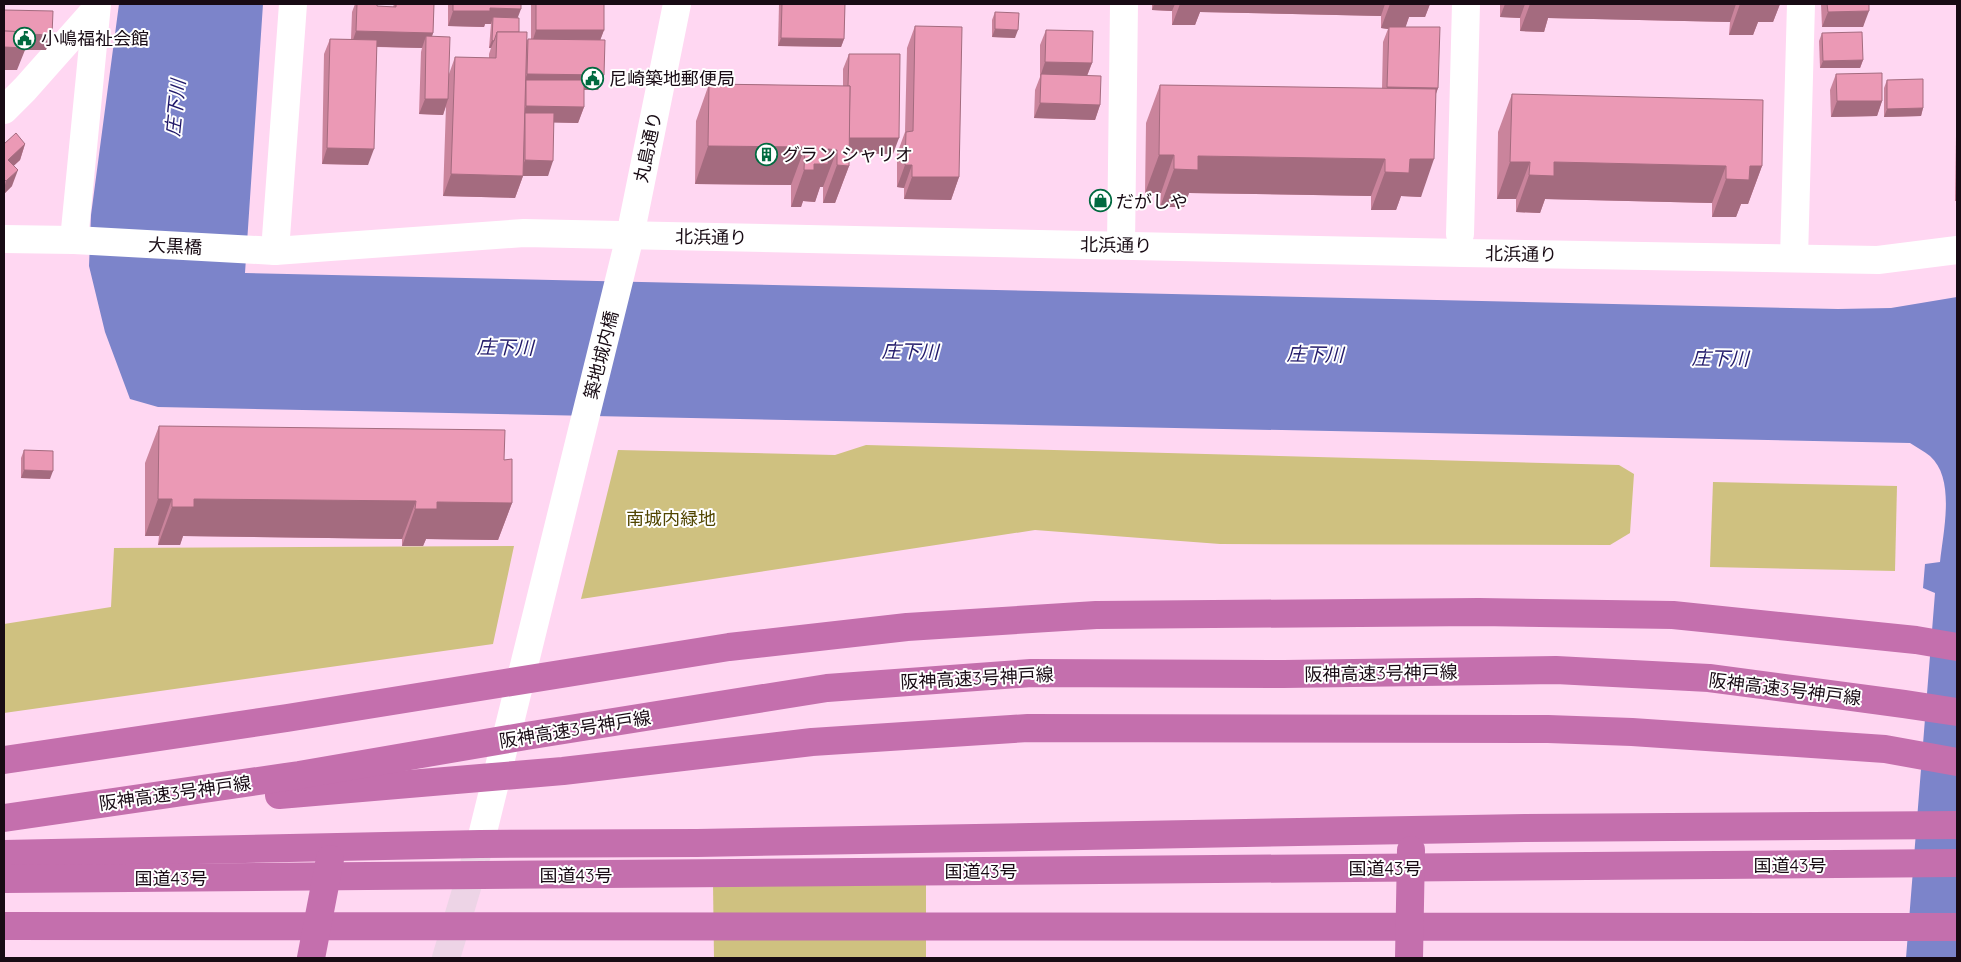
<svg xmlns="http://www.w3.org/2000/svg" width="1961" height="962" font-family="Quicksand,'Noto Sans JP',sans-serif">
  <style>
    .green { fill: #cfc180 }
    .water { fill: #7c84ca }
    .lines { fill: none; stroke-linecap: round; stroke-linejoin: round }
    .street { stroke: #fff; stroke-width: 28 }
    .secondary { stroke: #edd4e6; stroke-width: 28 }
    .highway { stroke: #c46fad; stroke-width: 28 }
    .wall { fill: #ca849c }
    .shaded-wall { fill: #a46b7f }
    .building { fill: #eb99b5; stroke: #a46b7f }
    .labels { text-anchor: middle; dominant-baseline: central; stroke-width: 4; stroke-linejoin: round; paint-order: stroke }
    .poi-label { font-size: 18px; fill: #180b14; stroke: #fff; text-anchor: start }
    .street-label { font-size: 18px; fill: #180b14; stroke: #fff }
    .park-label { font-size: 18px; fill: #524602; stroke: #fff }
    .water-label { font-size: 19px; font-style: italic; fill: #201869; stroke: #fff }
  </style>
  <rect width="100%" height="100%" fill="#ffd7f2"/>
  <g class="green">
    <polygon points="866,445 1619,465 1634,474 1630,533 1610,545 1220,544 1035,530 581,599 618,450 835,455"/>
    <polygon points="1713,482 1897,486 1895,571 1710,567"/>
    <polygon points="514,546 493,644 4,713 4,624 111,607 114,548"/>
    <polygon points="926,882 926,958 714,958 713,884"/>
  </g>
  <path class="water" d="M119 4H263L245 273 1838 309 1891 308 1957 297V958H1906L1935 593 1923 588 1925 564 1940 562C1943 532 1956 479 1930 456 1924 451 1916 447 1910 443L158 407 130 399 105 332 89 266 91 215Z"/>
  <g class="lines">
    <g class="street">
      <polyline points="4,110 25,89 96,9"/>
      <polyline points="1460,234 1466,4"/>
      <polyline points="4,239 74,240 275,251 524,233 1463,253 1878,260 1957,250"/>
      <polyline points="74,240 97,4"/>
      <polyline points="1121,245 1124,4"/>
      <polyline points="275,251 293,4"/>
      <polyline points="1794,258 1801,4"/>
      <polyline points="480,844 630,236 677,4"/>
    </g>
    <polyline class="secondary" points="446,958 480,844"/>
    <g class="highway">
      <polyline points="4,760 287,718 729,647 907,627 1096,615 1479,612 1673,615 1916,640 1957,647"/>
      <polyline points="279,795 563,771 812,742 1028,728 1548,729 1632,732 1885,749 1957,762"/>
      <polyline points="4,818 299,775 526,736 827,688 1031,673 1284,674 1556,670 1709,678 1904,704 1957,712"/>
      <polyline points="4,854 480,844 697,843 1525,828 1957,825"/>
      <polyline points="4,879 1957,863"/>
      <polyline points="4,926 1957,927"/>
      <polyline points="311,958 330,859"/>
      <polyline points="1409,958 1411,850"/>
    </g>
  </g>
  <g class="wall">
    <polygon points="355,4 377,4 377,6 393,7 394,4 434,4 433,33 432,37 449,74 455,57 489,58 489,54 491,48 489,48 491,24 485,24 484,27 448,26 448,4 521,4 517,18 519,32 527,40 531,39 531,4 604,4 604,30 600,40 604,75 598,90 584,90 584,107 578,123 554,122 548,176 523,176 515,198 443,196 446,106 443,115 419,114 421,52 422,48 377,47 368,165 322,164 324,54 330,39 351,39 352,12"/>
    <polygon points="779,4 845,4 844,39 841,47 778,46"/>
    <polygon points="1152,4 1430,4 1425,17 1409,17 1405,27 1438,88 1436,94 1421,197 1401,196 1396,210 1371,210 1371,196 1189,193 1184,207 1160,207 1161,193 1145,193 1146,123 1160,85 1382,89 1383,42 1388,29 1381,28 1381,16 1200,12 1195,25 1172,25 1172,11 1152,10"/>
    <polygon points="1500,4 1780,4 1773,22 1758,22 1753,35 1729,35 1730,22 1548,18 1544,32 1520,31 1520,18 1500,17"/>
    <polygon points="1821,4 1869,4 1863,27 1822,27"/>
    <rect x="1956" y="4" width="1" height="28"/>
    <polygon points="995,12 1015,38 992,37 992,20"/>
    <polygon points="915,26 959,177 951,200 904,199 904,188 897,187 897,154 905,132 907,48"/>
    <polygon points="1046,30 1092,63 1087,76 1100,105 1095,120 1034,118 1035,90 1040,77 1040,45"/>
    <polygon points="1822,33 1863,60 1860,68 1820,68 1819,41"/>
    <polygon points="849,54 893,154 849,153 849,166 835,203 823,203 823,187 820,187 815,202 803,201 801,207 791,207 791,185 695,184 696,121 709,84 843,86 843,69"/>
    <polygon points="1836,74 1882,101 1877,116 1831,117 1830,90"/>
    <polygon points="1887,80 1923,108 1921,116 1884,117 1884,88"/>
    <polygon points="1512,94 1762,166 1748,204 1741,204 1736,217 1712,217 1712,203 1545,199 1540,213 1516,212 1516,199 1497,199 1498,132"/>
    <polygon points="1957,131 1957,201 1955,201 1956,135"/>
    <polygon points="4,144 25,144 20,160 13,166 12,186 4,194"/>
    <polygon points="159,426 504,460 512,503 498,540 426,539 423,546 402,546 402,539 183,536 180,545 158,545 159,536 145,536 145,463"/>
    <polygon points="24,450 50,479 21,478 21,458"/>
  </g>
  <g class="shaded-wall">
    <polygon points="1154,4 1175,4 1172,11 1152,10"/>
    <polygon points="1180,4 1385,4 1381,16 1200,12 1195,25 1172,25"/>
    <polygon points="1390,4 1430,4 1425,17 1409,17 1405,29 1389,27 1388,29 1381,28"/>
    <polygon points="1505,4 1525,4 1520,18 1500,17"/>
    <polygon points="1530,4 1736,4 1730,22 1548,18 1544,32 1520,31"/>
    <polygon points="1740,4 1780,4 1773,22 1758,22 1753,35 1729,35"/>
    <polygon points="490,8 521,9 515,25 493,17 491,24 485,24 484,27 448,26 453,11"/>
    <polygon points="1869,11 1863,27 1822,27 1828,12"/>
    <polygon points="995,29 1018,30 1015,38 992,37"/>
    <polygon points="536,30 604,30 598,46 531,46"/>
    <polygon points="356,31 433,33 427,48 426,36 422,48 351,46"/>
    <polygon points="4,33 52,35 46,50 25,50 17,70 4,70"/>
    <polygon points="781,38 844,39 841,47 778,46"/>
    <polygon points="492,40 494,41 491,48 489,48"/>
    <polygon points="1863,60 1860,68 1820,68 1823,61"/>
    <polygon points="1045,62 1092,63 1086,78 1041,74 1040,77"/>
    <polygon points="527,74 604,75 598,90 522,90"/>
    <polygon points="1387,87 1438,88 1432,103 1381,102"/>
    <polygon points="425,99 448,99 443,115 419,114"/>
    <polygon points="1837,101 1882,101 1877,116 1831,117"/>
    <polygon points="1040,103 1100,105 1095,120 1034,118"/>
    <polygon points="526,106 584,107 578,123 520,122"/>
    <polygon points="1923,108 1921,116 1884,117 1887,109"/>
    <polygon points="848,138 899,138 893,154 842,153"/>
    <polygon points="25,144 20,160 4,175 8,160"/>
    <polygon points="708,146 805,147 791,185 695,184"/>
    <polygon points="327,148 374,149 368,165 322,164"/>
    <polygon points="828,149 837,150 823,187 820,187 815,202 803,201 801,207 791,207 804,170 814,164"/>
    <polygon points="1159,155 1174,155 1161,193 1145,193"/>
    <polygon points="1198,156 1385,159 1371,196 1189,193 1184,207 1160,207 1174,169"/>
    <polygon points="1410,159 1434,159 1421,197 1401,196 1396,210 1371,210 1385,172"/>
    <polygon points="525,160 553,161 548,176 523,176 515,198 443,196 451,174 519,176"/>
    <polygon points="1510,162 1530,162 1516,199 1497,199"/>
    <polygon points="1554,162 1726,166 1712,203 1545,199 1540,213 1516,212 1529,175"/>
    <polygon points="837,165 849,166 835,203 823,203"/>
    <polygon points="905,165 912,165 904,188 897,187"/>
    <polygon points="1750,166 1762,166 1748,204 1741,204 1736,217 1712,217 1726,179"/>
    <polygon points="18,170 12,186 4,194 4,189 6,181"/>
    <polygon points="912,177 959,177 951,200 904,199"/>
    <polygon points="24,470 53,471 50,479 21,478"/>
    <polygon points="158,499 172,499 159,536 145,536"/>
    <polygon points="194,499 416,501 402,539 183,536 180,545 158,545 172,507"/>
    <polygon points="437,502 512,503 498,540 426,539 423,546 402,546 415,509"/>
  </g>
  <g class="building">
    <polygon points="357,4 377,4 377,6 396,7 396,4 434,4 433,33 356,31"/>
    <polygon points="453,4 521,4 521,9 490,8 490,11 453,11"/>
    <rect x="536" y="4" width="68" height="26"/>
    <polygon points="782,4 845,4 844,39 781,38"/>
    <polygon points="1827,4 1869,4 1869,11 1828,12"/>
    <polygon points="4,10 53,11 52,35 27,34 27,32 4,31"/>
    <polygon points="995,12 1019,13 1018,30 995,29"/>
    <polygon points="493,17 519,18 519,32 497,32 494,41 492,40"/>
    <polygon points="915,26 962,27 959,177 912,177 912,165 905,165 906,132 913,131"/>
    <polygon points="1389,27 1440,27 1438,88 1387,87"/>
    <polygon points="1046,30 1093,31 1092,63 1045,62"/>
    <polygon points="4,31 27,32 25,48 4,47"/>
    <polygon points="497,32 527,32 523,176 451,174 455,57 496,58"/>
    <polygon points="1862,32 1863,60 1823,61 1822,33"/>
    <polygon points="426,36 450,37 448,99 425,99"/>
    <polygon points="330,39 377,40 374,149 327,148"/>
    <polygon points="528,39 605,40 604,75 527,74"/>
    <polygon points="849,54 900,54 899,138 849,138 850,86 848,86"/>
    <polygon points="1882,73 1882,101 1837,101 1836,74"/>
    <polygon points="1041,74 1101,76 1100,105 1040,103"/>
    <polygon points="1923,79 1923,108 1887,109 1887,80"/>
    <polygon points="526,80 584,80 584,107 526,106"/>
    <polygon points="709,84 850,86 849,166 837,165 837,150 828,149 828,164 814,164 814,170 804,170 805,147 708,146"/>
    <polygon points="1160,85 1436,89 1434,159 1410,159 1409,173 1385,172 1385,159 1198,156 1198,170 1174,169 1174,155 1159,155"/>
    <polygon points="1512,94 1763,100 1762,166 1750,166 1749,180 1726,179 1726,166 1554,162 1554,176 1529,175 1530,162 1510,162"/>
    <polygon points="525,113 554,113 553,161 525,160"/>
    <polygon points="16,133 25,144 8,160 18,170 6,181 4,179 4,144"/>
    <polygon points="159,426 505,430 504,460 512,459 512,503 437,502 437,509 415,509 416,501 194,499 194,507 172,507 172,499 158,499"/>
    <polygon points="24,450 53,451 53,471 24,470"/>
  </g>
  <defs>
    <symbol id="civic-ring" viewBox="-11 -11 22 22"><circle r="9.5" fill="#fff" stroke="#016a40" stroke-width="1.5"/><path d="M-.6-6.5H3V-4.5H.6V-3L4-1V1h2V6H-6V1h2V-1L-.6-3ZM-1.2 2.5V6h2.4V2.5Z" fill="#016a40"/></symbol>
    <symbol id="building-ring" viewBox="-11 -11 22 22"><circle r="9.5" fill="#fff" stroke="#016a40" stroke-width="1.5"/><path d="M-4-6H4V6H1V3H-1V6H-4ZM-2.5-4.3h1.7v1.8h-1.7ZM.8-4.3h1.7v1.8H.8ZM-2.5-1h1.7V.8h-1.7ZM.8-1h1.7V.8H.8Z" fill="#016a40"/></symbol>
    <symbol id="shop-ring" viewBox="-11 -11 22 22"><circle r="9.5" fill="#fff" stroke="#016a40" stroke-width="1.5"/><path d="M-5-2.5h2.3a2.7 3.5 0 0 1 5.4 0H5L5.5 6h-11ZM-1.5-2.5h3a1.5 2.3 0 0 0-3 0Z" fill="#016a40"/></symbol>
  </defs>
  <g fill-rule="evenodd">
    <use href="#civic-ring" x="12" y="26" width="25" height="25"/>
    <use href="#civic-ring" x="580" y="66" width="25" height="25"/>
    <use href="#building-ring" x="754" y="142" width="25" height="25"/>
    <use href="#shop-ring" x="1088" y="188" width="25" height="25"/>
  </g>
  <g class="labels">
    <g class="poi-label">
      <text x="41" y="38">小嶋福祉会館</text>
      <text x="609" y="78">尼崎築地郵便局</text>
      <text x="782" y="154">グラン シャリオ</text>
      <text x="1116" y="201">だがしや</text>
    </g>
    <g class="street-label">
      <text transform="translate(648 147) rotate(-78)">丸島通り</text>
      <text transform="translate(711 237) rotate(1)">北浜通り</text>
      <text transform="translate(1116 245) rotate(1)">北浜通り</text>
      <text transform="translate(175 246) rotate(3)">大黒橋</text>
      <text transform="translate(1521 254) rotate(1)">北浜通り</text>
      <text transform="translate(601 355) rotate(-76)">築地城内橋</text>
      <text transform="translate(1381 673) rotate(-1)">阪神高速3号神戸線</text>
      <text transform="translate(977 678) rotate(-3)">阪神高速3号神戸線</text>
      <text transform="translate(1785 689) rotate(7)">阪神高速3号神戸線</text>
      <text transform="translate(575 729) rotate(-9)">阪神高速3号神戸線</text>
      <text transform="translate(175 793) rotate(-8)">阪神高速3号神戸線</text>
      <text x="1790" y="865">国道43号</text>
      <text x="1385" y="868">国道43号</text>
      <text x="981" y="871">国道43号</text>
      <text x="576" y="875">国道43号</text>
      <text x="171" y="878">国道43号</text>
    </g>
    <g class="park-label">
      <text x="671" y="518">南城内緑地</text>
    </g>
    <g class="water-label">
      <text transform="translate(175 108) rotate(-84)">庄下川</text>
      <text transform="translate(505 347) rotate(1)">庄下川</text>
      <text transform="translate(910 351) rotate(1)">庄下川</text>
      <text transform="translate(1315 354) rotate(1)">庄下川</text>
      <text transform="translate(1720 358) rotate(1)">庄下川</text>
    </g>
  </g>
  <rect width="1961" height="962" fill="none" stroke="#180b14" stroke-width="10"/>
</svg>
